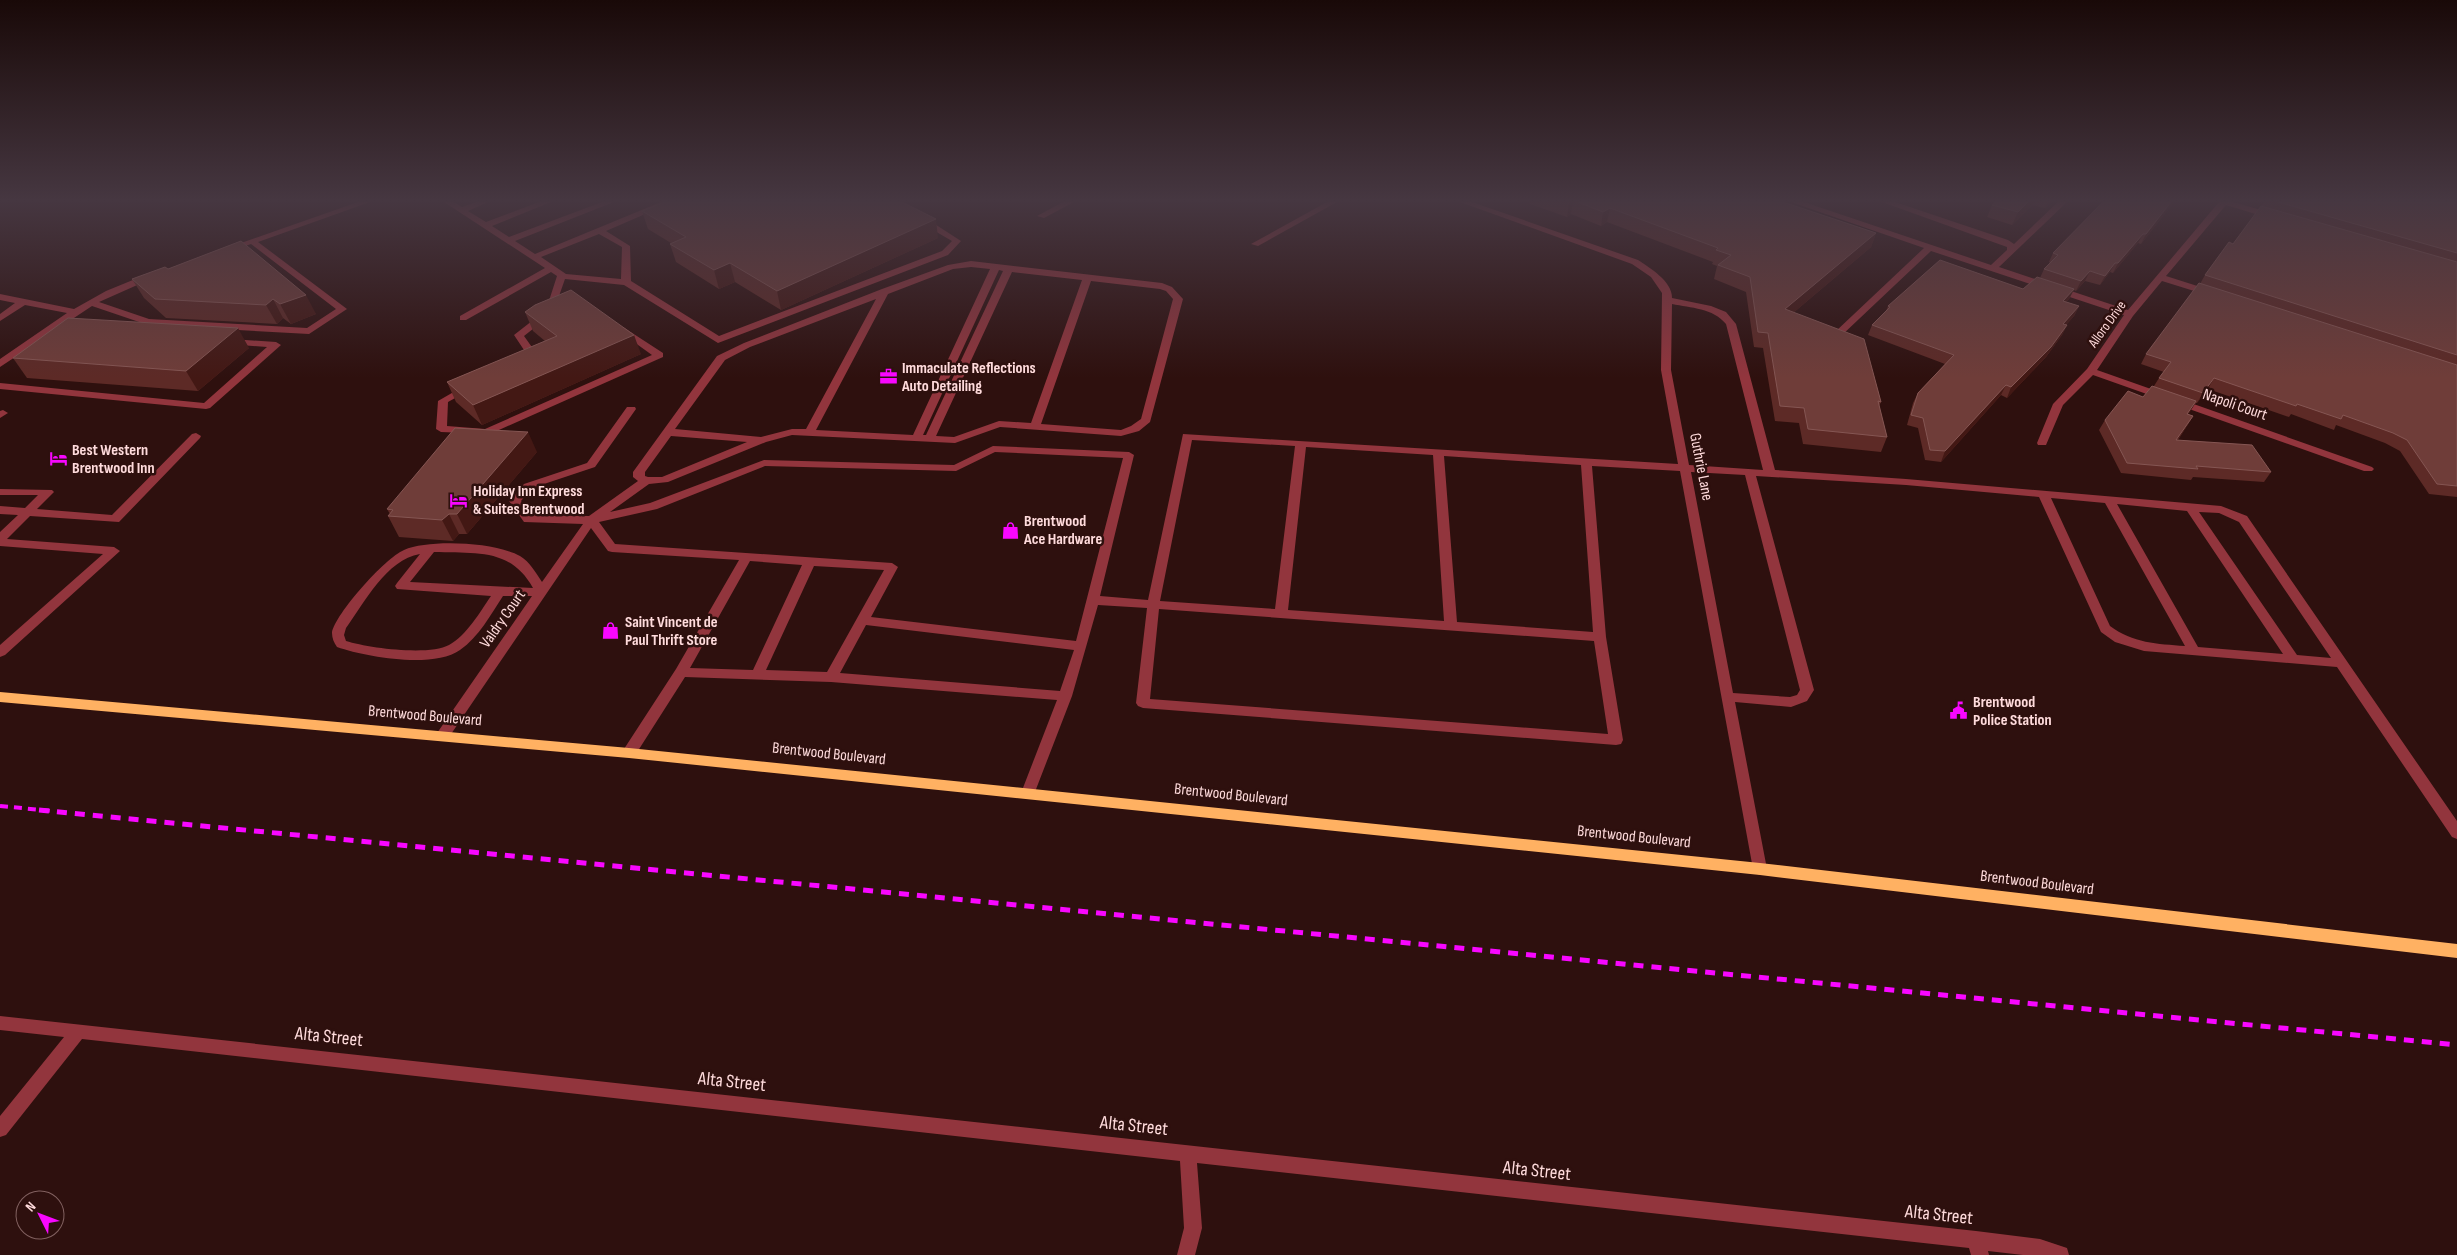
<svg xmlns="http://www.w3.org/2000/svg" width="2457" height="1255" font-family="'Sofia Sans Condensed',sans-serif">
  <style>
    .lines { fill: none; stroke-linecap: round; stroke-linejoin: round }
    .minor { fill: #92353d; fill-rule: evenodd }
    .major { fill: #ffb162; fill-rule: evenodd }
    .rail-far1 { stroke: #f807ff; stroke-width: 4; stroke-dasharray: 8 6; stroke-linecap: butt }
    .rail { stroke: #f807ff; stroke-width: 5; stroke-dasharray: 10 8; stroke-linecap: butt }
    .wall { fill: #5d2a26 }
    .shaded-wall { fill: #431814 }
    .building { fill: #6f3d39; stroke: #855653 }
    .labels { text-anchor: middle; dominant-baseline: central; stroke-width: 5; stroke-linejoin: round; paint-order: stroke }
    .far-street-label { font-size: 14px; fill: #ffdbdc; stroke: #2e100e }
    .poi-label { font-size: 16px; font-weight: bold; fill: #ffdbdc; stroke: #2e100e; text-anchor: start }
    .street-label { font-size: 16px; fill: #ffdbdc; stroke: #2e100e }
    .near-street-label { font-size: 19px; fill: #ffdbdc; stroke: #2e100e }
  </style>
  <rect width="100%" height="100%" fill="#2e100e"/>
  <g class="lines">
    <g class="minor">
      <polygon points="358,202 370,202 258,242 347,309 309,334 148,325 92,306 0,367 0,359 67,313 25,305 0,321 0,314 15,303 0,300 0,294 74,309 106,291 150,273 153,274 153,278 99,302 149,319 307,328 336,309 251,244 228,252 224,249"/>
      <path d="M444 202H454L462 207 476 202H488L468 211 486 222 539 202H551L492 226 509 237 602 202H614L515 241 535 254 661 202H673L606 231 630 246 631 281 719 336 942 251 952 241 921 223V219H927L961 241 948 255 718 343 624 285 565 279 553 313 524 336 539 357 529 362 524 359 528 356 514 335 546 310 557 276 551 272 466 320H460V316L545 268ZM599 234 622 247 621 279 566 274 541 257Z"/>
      <polygon points="1063,202 1074,202 1044,218 1037,216"/>
      <polygon points="1327,202 1337,202 1258,246 1251,244"/>
      <path d="M1460 202H1472L1638 260C1650 268 1672 281 1672 298L1711 306 1726 312 1736 324 1775 470 1906 479 2221 506 2247 516 2457 821V839L2452 837 2337 667 2144 651 2115 642 2101 632 2039 497 1906 485 1756 476 1814 690 1807 701 1791 707 1735 702 1767 869 1765 873 1760 875 1755 873 1753 869 1680 471 1592 466 1606 637 1623 740 1621 744 1616 745 1143 708 1138 706 1136 703 1147 608 1098 605 1072 696 1033 797 1028 798 1023 797 1021 793 1057 700 831 682 685 677 634 757H624L622 753 624 749 676 669 739 560 612 552 608 551 591 528 447 740H437L435 736 532 596H503C491 614 479 637 460 650 433 669 366 657 337 647 334 643 332 638 332 633 335 614 385 558 404 550 429 539 495 542 520 556 530 562 536 573 542 582L583 524 524 522 509 501 524 484 587 463 627 407H635L636 409 595 467 532 488 521 501 531 515 589 516 638 481 633 477V472L717 356 744 343 882 289 948 265 971 261 1162 283 1172 287 1183 299 1150 422 1139 431 1121 436 1000 427 955 443 792 435 766 442 668 482 649 484 610 512 650 503 764 460 954 465 993 446 1129 452 1134 455 1100 596 1148 600 1183 434 1678 464 1661 370 1662 293 1651 277 1632 264ZM971 267 990 269 913 435 816 430 888 294 953 269ZM999 270 1003 271 926 435H923ZM1012 272 1082 280 1031 423 999 421 954 437 936 436ZM1091 281 1160 289 1166 291 1173 299 1141 419 1131 426 1121 430 1041 424ZM876 299 806 429H792L761 437 675 429 725 360 750 347ZM1672 304C1691 308 1713 308 1726 324L1763 470 1689 465 1671 370ZM671 436 747 442 662 477H648L645 476V472ZM1192 440 1295 446 1275 609 1160 601ZM1306 447 1433 455 1444 621 1288 610ZM995 452 1123 458 1076 641 871 617 898 567 892 563 615 544 599 522 657 509 765 466 956 471ZM1444 456 1581 465 1593 632 1457 622ZM1691 472 1745 475 1800 690 1797 695 1790 697 1733 693ZM2051 498 2105 503 2185 646C2157 644 2133 643 2110 626ZM2117 504 2187 511 2283 654 2198 647ZM2199 512 2219 513 2239 522 2331 658 2297 655ZM434 552C475 554 510 547 533 588L410 582ZM420 554 397 583 395 586 397 589 491 596C480 612 467 635 449 645 429 656 368 648 346 641L344 635 346 628C365 602 386 560 420 554ZM750 561 802 565 753 670 690 668ZM814 566 884 570 827 672 766 670ZM1159 609 1594 641 1608 734 1150 699ZM866 625 1074 650 1060 691 840 673Z"/>
      <polygon points="1791,202 1804,202 1991,265 2007,250 2007,247 1882,202 1895,202 2008,240 2014,244 2058,202 2067,202 1999,267 2128,310 2219,202 2233,202 2275,214 2275,218 2272,219 2226,205 2166,276 2213,291 2213,295 2207,295 2162,281 2133,316 2097,370 2372,467 2374,469 2372,471 2364,471 2093,375 2063,405 2046,445 2038,445 2037,443 2053,404 2087,369 2124,315 1931,251 1841,336 1835,336 1835,332 1924,248"/>
      <polygon points="623,327 663,353 663,357 490,434 441,432 436,429 438,401 464,386 468,385 473,388 448,402 447,426 485,429 652,355 620,332 620,328"/>
      <polygon points="231,339 276,342 281,345 210,408 206,409 0,389 0,383 204,403 267,347 228,344 226,342"/>
      <polygon points="3,410 8,413 0,418 0,411"/>
      <polygon points="196,433 201,436 200,438 119,522 30,516 7,539 114,547 120,551 5,655 0,657 0,645 103,554 0,546 0,532 18,515 0,514 0,506 25,508 38,495 0,495 0,489 52,490 54,492 37,509 112,515 192,434"/>
      <polygon points="0,1016 1976,1231 2040,1239 2067,1248 2069,1255 2023,1255 1988,1251 1989,1255 1971,1255 1969,1248 1197,1163 1202,1228 1195,1255 1177,1255 1184,1228 1180,1161 82,1039 6,1135 0,1137 0,1116 64,1037 0,1030"/>
    </g>
    <polygon class="major" points="0,692 629,748 1760,863 2457,944 2457,958 1760,875 629,758 0,702"/>
    <polyline class="rail-far1" points="0,806 52,811"/>
    <polyline class="rail" points="39,810 2457,1045"/>
  </g>
  <g class="wall">
    <polygon points="1530,202 1783,202 1876,233 1871,247 1793,313 1881,402 1879,406 1887,437 1881,452 1803,444 1799,423 1775,421 1763,348 1754,347 1746,292 1714,279 1717,266 1712,264 1713,262 1607,222 1601,226 1571,214 1567,217 1530,204"/>
    <polygon points="1995,202 2051,202 2045,208 2032,205 2012,225 1987,217 1992,205"/>
    <polygon points="2174,202 2141,244 2138,243 2113,273 2110,272 2100,285 2085,281 2076,291 2074,290 2069,299 2066,302 2079,306 2074,316 2066,325 2067,325 2062,335 2046,357 2007,398 2001,395 1941,462 1925,460 1918,428 1907,425 1913,403 1918,393 1945,364 1868,335 1872,325 1886,311 1888,306 2023,289 2040,278 2044,269 2050,263 2049,262 2053,253"/>
    <polygon points="2264,202 2457,202 2457,497 2429,494 2400,451 2385,443 2336,425 2334,430 2291,414 2289,417 2208,389 2197,403 2196,403 2188,414 2193,416 2187,426 2178,440 2271,472 2264,482 2193,477 2191,480 2121,473 2099,430 2105,420 2143,397 2154,386 2159,378 2164,372 2141,364 2146,354 2200,284 2205,275 2233,244"/>
    <polygon points="642,211 938,238 781,310 735,282 719,289 676,262 670,244 671,243 648,229"/>
    <polygon points="241,241 316,314 291,324 283,318 277,324 166,318 144,298 132,279 168,269"/>
    <polygon points="525,312 641,354 482,425 456,402 447,382 545,341 533,331"/>
    <polygon points="249,348 198,391 27,378 13,358"/>
    <polygon points="537,452 467,534 459,534 453,541 399,537 388,516 390,514 387,509"/>
  </g>
  <g class="shaded-wall">
    <polygon points="1570,202 1573,202 1571,214 1567,217 1569,203"/>
    <polygon points="2028,202 2034,202 2032,205 2012,225 2018,212"/>
    <polygon points="2048,202 2051,202 2045,208"/>
    <polygon points="2171,202 2174,202 2141,244 2146,234"/>
    <polygon points="1610,208 1607,222 1601,226 1603,212"/>
    <polygon points="936,219 938,238 781,310 777,291"/>
    <polygon points="1876,233 1871,247 1780,324 1785,309"/>
    <polygon points="2143,234 2138,243 2113,273 2118,263"/>
    <polygon points="730,263 735,282 719,289 714,270"/>
    <polygon points="2115,263 2110,272 2100,285 2105,276"/>
    <polygon points="2090,271 2085,281 2076,291 2081,281"/>
    <polygon points="2074,289 2069,299 2059,311 2063,301"/>
    <polygon points="306,295 316,314 291,324 280,304"/>
    <polygon points="273,299 283,318 277,324 266,305"/>
    <polygon points="2079,306 2074,316 2058,334 2063,324"/>
    <polygon points="2067,325 2062,335 2046,357 2007,398 2011,387"/>
    <polygon points="238,328 249,348 198,391 186,371"/>
    <polygon points="634,335 641,354 482,425 473,405"/>
    <polygon points="2214,378 2208,389 2197,403 2203,393"/>
    <polygon points="2006,385 2001,395 1941,462 1945,451"/>
    <polygon points="2196,401 2190,412 2181,424 2187,414"/>
    <polygon points="2193,416 2187,426 2170,450 2176,440"/>
    <polygon points="528,432 537,452 467,534 457,514"/>
    <polygon points="449,514 459,534 453,541 442,520"/>
  </g>
  <g class="building">
    <polygon points="665,202 902,202 936,219 777,291 730,263 714,270 670,244 686,237 642,211"/>
    <polygon points="1578,202 1783,202 1876,233 1785,309 1864,339 1881,402 1878,401 1887,437 1808,429 1804,408 1780,406 1768,333 1758,332 1750,277 1718,265 1731,255 1716,250 1718,248 1610,208 1603,212"/>
    <polygon points="1995,202 2028,202 2018,212 1992,205"/>
    <polygon points="2103,202 2171,202 2146,234 2143,234 2118,263 2115,263 2105,276 2090,271 2081,281 2044,269 2058,255 2053,253"/>
    <polygon points="2278,202 2457,202 2457,253"/>
    <polygon points="2261,206 2457,262 2457,355 2205,275 2229,242 2233,244"/>
    <polygon points="241,241 306,295 280,304 273,299 266,305 155,299 132,279 165,267 168,269"/>
    <polygon points="1940,260 2023,289 2037,277 2074,289 2063,301 2079,306 2063,324 2067,325 2051,347 2011,387 2006,385 1945,451 1930,450 1923,418 1911,415 1918,393 1954,355 1872,325 1890,307 1888,306"/>
    <polygon points="2199,283 2457,365 2457,486 2437,484 2407,440 2393,433 2343,415 2341,419 2297,404 2296,406 2214,378 2203,393 2159,378 2171,362 2146,354"/>
    <polygon points="571,290 634,335 473,405 447,382 557,336 525,312 535,305"/>
    <polygon points="68,318 238,328 186,371 13,358"/>
    <polygon points="2152,386 2196,401 2187,414 2193,416 2176,440 2252,445 2271,472 2196,466 2198,469 2127,463 2105,420 2128,391 2143,397"/>
    <polygon points="455,428 528,432 457,514 449,514 442,520 388,516 393,510 387,509"/>
  </g>
  <linearGradient id="sky" x2="0" y2="1"><stop stop-color="#190908"/><stop offset="0.53" stop-color="#463741"/><stop offset="1" stop-color="#463741" stop-opacity="0"/></linearGradient>
  <rect width="2457" height="378" fill="url(#sky)"/>
  <defs>
    <symbol id="office-bare" viewBox="-9 -9 18 18"><path d="M-6-3h4V-5.5h4V-3h4V5H-6ZM-1-4.5V-3h2v-1.5ZM-6 0V1H6V0Z" fill="#f807ff" stroke="#2e100e" stroke-width="2.5" paint-order="stroke"/></symbol>
    <symbol id="hotel-bare" viewBox="-9 -9 18 18"><path d="M-6-4.5h1.5V1H6V5H4.5V3h-9V5H-6ZM-4 0a1.8 1.8 0 1 1 3.6 0ZM.5 0V-2.5h3Q6-2.5 6 0Z" fill="#f807ff" stroke="#2e100e" stroke-width="2.5" paint-order="stroke"/></symbol>
    <symbol id="shop-bare" viewBox="-9 -9 18 18"><path d="M-5-2.5h2.3a2.7 3.5 0 0 1 5.4 0H5L5.5 6h-11ZM-1.5-2.5h3a1.5 2.3 0 0 0-3 0Z" fill="#f807ff" stroke="#2e100e" stroke-width="2.5" paint-order="stroke"/></symbol>
    <symbol id="civic-bare" viewBox="-9 -9 18 18"><path d="M-.6-6.5H3V-4.5H.6V-3L4-1V1h2V6H-6V1h2V-1L-.6-3ZM-1.2 2.5V6h2.4V2.5Z" fill="#f807ff" stroke="#2e100e" stroke-width="2.5" paint-order="stroke"/></symbol>
  </defs>
  <g fill-rule="evenodd">
    <use href="#office-bare" x="876" y="364" width="25" height="25"/>
    <use href="#hotel-bare" x="46" y="446" width="25" height="25"/>
    <use href="#hotel-bare" x="446" y="488" width="25" height="25"/>
    <use href="#shop-bare" x="998" y="518" width="25" height="25"/>
    <use href="#shop-bare" x="598" y="618" width="25" height="25"/>
    <use href="#civic-bare" x="1946" y="698" width="25" height="25"/>
  </g>
  <g class="labels">
    <g class="far-street-label">
      <text transform="translate(2107 324) rotate(-54)">Alloro Drive</text>
    </g>
    <g class="poi-label">
      <text x="902" y="368">Immaculate Reflections<tspan x="902" dy="18">Auto Detailing</tspan></text>
      <text x="72" y="450">Best Western<tspan x="72" dy="18">Brentwood Inn</tspan></text>
      <text x="473" y="491">Holiday Inn Express<tspan x="473" dy="18">&amp; Suites Brentwood</tspan></text>
      <text x="1024" y="521">Brentwood<tspan x="1024" dy="18">Ace Hardware</tspan></text>
      <text x="625" y="622">Saint Vincent de<tspan x="625" dy="18">Paul Thrift Store</tspan></text>
      <text x="1973" y="702">Brentwood<tspan x="1973" dy="18">Police Station</tspan></text>
    </g>
    <g class="street-label">
      <text transform="translate(2235 405) rotate(19)">Napoli Court</text>
      <text transform="translate(1701 467) rotate(79)">Guthrie Lane</text>
      <text transform="translate(503 619) rotate(-55)">Valdry Court</text>
      <text transform="translate(425 716) rotate(5)">Brentwood Boulevard</text>
      <text transform="translate(829 754) rotate(6)">Brentwood Boulevard</text>
      <text transform="translate(1231 795) rotate(6)">Brentwood Boulevard</text>
      <text transform="translate(1634 837) rotate(6)">Brentwood Boulevard</text>
      <text transform="translate(2037 883) rotate(7)">Brentwood Boulevard</text>
    </g>
    <g class="near-street-label">
      <text transform="translate(329 1037) rotate(6)">Alta Street</text>
      <text transform="translate(732 1082) rotate(6)">Alta Street</text>
      <text transform="translate(1134 1126) rotate(6)">Alta Street</text>
      <text transform="translate(1537 1171) rotate(6)">Alta Street</text>
      <text transform="translate(1939 1215) rotate(6)">Alta Street</text>
    </g>
  </g>
  <g transform="translate(40 1215) rotate(312)"><circle r="24" fill="#2e100e" stroke="#826160"/>
  <path d="M0-4L9 19L0 12L-9 19Z" fill="#f807ff"/>
  <text y="-8" font-size="14" font-weight="bold" text-anchor="middle" fill="#ffdbdc">N</text>
  </g>
</svg>
